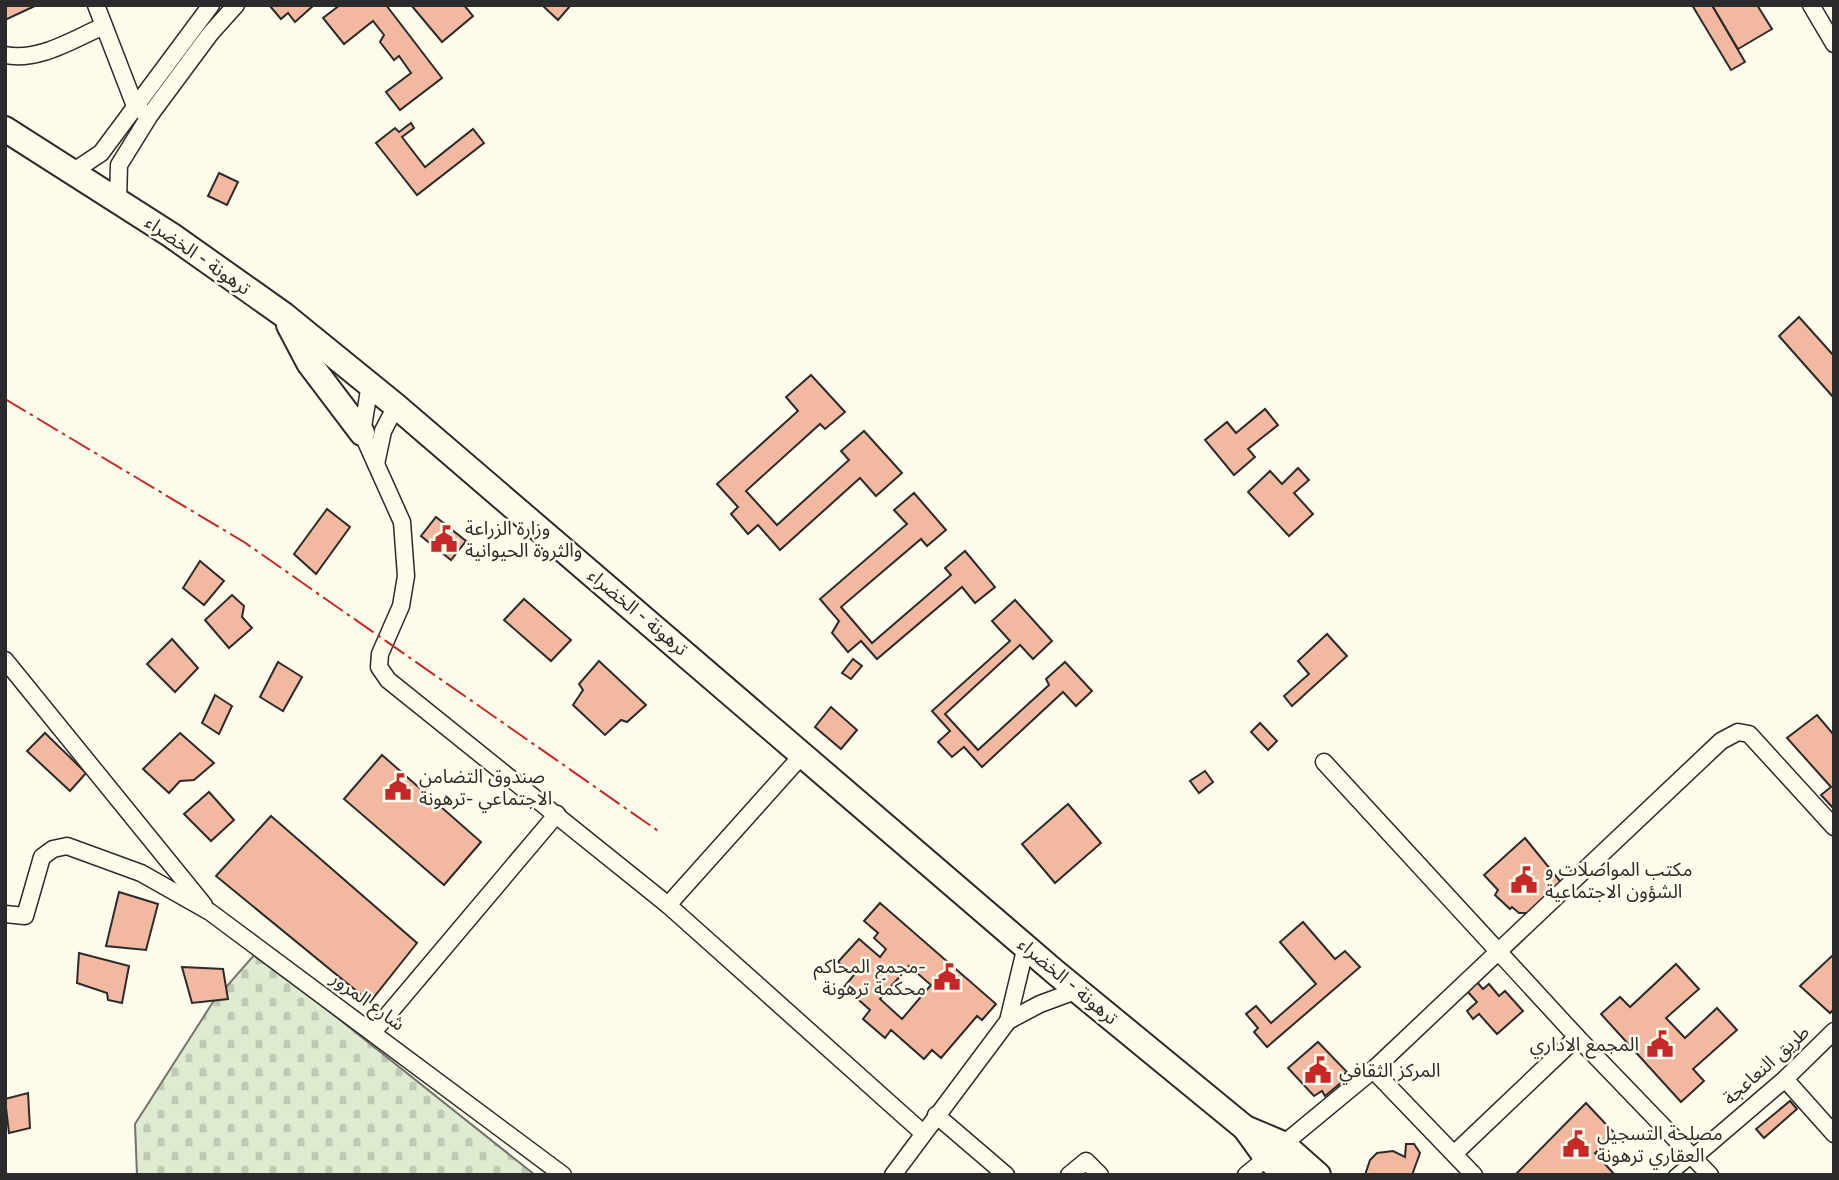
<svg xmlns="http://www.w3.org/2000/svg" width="1839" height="1180" font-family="'Fira Sans','Noto Sans Arabic',sans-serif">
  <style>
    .cemetery { fill: url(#cemetery-stones); stroke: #74746e; stroke-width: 2 }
    .building { fill: #f2b8a0; stroke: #2b2b2b; stroke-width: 2; fill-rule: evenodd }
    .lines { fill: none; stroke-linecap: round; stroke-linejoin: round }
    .service-casing { stroke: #2b2b2b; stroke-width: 11 }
    .minor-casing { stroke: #2b2b2b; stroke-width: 19 }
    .trunk-casing { stroke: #2b2b2b; stroke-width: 28 }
    .service { stroke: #fdfbea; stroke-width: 8 }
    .minor { stroke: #fdfbea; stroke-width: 16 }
    .trunk { stroke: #fdfbea; stroke-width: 24 }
    .power { stroke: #c62828; stroke-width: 2; stroke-dasharray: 24 5 3.5 5; stroke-linecap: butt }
    .labels { text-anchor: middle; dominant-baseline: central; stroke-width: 5; stroke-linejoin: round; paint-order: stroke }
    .street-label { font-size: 19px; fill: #2b2b2b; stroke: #fdfbea }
    .poi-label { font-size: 19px; fill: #2b2b2b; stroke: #fdfbea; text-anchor: start }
  </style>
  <defs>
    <pattern id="cemetery-stones" width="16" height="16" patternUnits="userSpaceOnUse" patternTransform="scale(1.75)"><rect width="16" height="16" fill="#deebd1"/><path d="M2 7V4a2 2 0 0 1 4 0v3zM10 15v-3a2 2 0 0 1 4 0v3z" fill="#bfcab4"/></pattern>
  </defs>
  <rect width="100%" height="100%" fill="#fdfbea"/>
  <polygon class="cemetery" points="256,953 535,1175 137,1175 135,1124 213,1002"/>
  <g class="building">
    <polygon points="5,5 37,5 5,20"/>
    <polygon points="269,5 314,5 295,22 288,13 281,19"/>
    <polygon points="340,5 386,5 442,78 400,110 386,92 411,73 399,56 394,60 380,42 384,35 373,21 344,44 323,18"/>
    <polygon points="411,5 464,5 473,16 442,42"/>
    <polygon points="542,5 571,5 558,20"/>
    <polygon points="1692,5 1712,5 1745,62 1731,70"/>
    <polygon points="1712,5 1739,5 1751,25 1731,37"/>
    <polygon points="1712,5 1757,5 1772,29 1738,49"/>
    <polygon points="411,123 414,128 402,137 425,167 473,129 484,143 417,195 376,143 395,128 399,132"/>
    <polygon points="219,173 238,182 227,205 208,196"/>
    <polygon points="1799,317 1834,356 1834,398 1779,336"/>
    <polygon points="811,375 845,412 825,429 820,424 746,491 777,525 849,460 841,451 864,431 902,473 876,496 860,478 780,550 758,525 748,534 731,514 738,507 717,484 798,411 786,397"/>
    <polygon points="1265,409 1278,425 1248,449 1255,457 1234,475 1205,440 1227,422 1236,433"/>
    <polygon points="1298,468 1309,480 1294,493 1313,514 1289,536 1248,492 1270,471 1282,484"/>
    <polygon points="914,493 946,530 927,546 921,539 841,607 872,643 951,575 945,568 965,551 995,587 975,603 962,587 877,659 861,641 848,652 832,633 839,621 820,599 907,524 894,510"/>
    <polygon points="327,509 350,527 316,574 294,554"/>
    <polygon points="436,517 466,541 451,560 421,536"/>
    <polygon points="200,561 224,581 204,605 183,588"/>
    <polygon points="232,595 244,606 242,617 252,628 229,648 205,620"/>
    <polygon points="524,599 571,640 551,661 504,620"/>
    <polygon points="1015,600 1052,641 1033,659 1020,645 945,714 978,750 1049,685 1046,679 1065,662 1092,691 1076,706 1063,692 982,767 964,747 952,757 938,742 950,731 932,711 1010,641 992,621"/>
    <polygon points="1327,634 1347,656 1292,706 1284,696 1309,674 1298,661"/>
    <polygon points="172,639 198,668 175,692 147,664"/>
    <polygon points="853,659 862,666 851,679 842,673"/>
    <polygon points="599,661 646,705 627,722 621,720 605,735 573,705 583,690 579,684"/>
    <polygon points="278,662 302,677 283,711 260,697"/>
    <polygon points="215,695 232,706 219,734 202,723"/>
    <polygon points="831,707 857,730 841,749 815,727"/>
    <polygon points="1817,715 1834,735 1834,809 1821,795 1831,787 1787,738"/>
    <polygon points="1260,723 1277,741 1268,750 1251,732"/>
    <polygon points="45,733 86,773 70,791 27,751"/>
    <polygon points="180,733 214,763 194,780 180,781 169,793 143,769"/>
    <polygon points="382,755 481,842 444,885 344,799"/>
    <polygon points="1205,771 1213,782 1199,793 1190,781"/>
    <polygon points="209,792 234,820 211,841 184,814"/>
    <polygon points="1068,804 1101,843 1055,883 1022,844"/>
    <polygon points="271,816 417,943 370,1002 216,876"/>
    <polygon points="1525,838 1564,886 1529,913 1519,913 1512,907 1510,909 1495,895 1498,890 1484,875"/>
    <polygon points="119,892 158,904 146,950 106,946"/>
    <path d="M880 903 996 1004 982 1020 977 1016 941 1058 932 1050 924 1059 891 1030 885 1038 863 1019 870 1010 844 987 854 975 838 962 859 939 880 957 886 949 874 938 878 933 864 921ZM909 966 931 985 902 1019 880 999Z"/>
    <polygon points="1303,922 1335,959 1345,951 1360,967 1267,1047 1254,1032 1258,1028 1246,1014 1256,1006 1271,1023 1316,984 1280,942"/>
    <polygon points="79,953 129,966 122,1003 108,1000 107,993 77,983"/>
    <polygon points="1834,954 1834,1009 1830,1013 1800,986"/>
    <polygon points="1676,964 1699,989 1666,1018 1685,1038 1717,1008 1737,1030 1693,1069 1704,1081 1681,1102 1601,1014 1620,997 1630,1007"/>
    <polygon points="182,967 223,969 228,999 192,1003"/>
    <polygon points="1477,982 1483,989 1489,984 1499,996 1505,991 1523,1011 1497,1034 1479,1014 1473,1019 1467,1011 1477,1002 1467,991"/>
    <polygon points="1318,1042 1347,1072 1339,1077 1342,1082 1325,1096 1322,1091 1314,1096 1288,1068"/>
    <polygon points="28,1093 30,1128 9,1133 5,1099"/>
    <polygon points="1790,1101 1797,1109 1764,1138 1756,1129"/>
    <polygon points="1586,1103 1616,1135 1595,1153 1615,1175 1515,1175"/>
    <polygon points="1406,1144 1414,1144 1420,1153 1412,1175 1365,1175 1370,1160 1377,1153 1393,1151 1405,1157"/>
  </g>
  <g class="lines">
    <defs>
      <polyline id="service" points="1673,1175 1695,1156"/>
      <g id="minor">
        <polyline points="96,5 135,106 142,111"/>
        <polyline points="1811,5 1834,44"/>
        <path d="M5 55C39 62 73 39 104 26"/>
        <polyline points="74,171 101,153 211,5"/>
        <polyline points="118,200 119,165 150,115 210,34 236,5"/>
        <polyline points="370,384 362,433 402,522 406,576 401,606 380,654 379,667 388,680 668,905 923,1133"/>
        <polyline points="376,464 383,431 396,406"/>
        <polyline points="5,660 204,905"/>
        <polyline points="1324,762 1577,1037 1710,1175"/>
        <polyline points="668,905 804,753"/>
        <polyline points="5,914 25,916 42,857 53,849 67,846 141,873 210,912 563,1175"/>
        <polyline points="1008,1021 1040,1004 1078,990"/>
        <polyline points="374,1031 557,814"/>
        <polyline points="1373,1070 1474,1175"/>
        <polyline points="1785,1079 1834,1134"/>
        <polyline points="936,1115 1006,1175"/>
        <polyline points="1455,1153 1577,1037"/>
        <polyline points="1695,1156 1785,1079 1834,1031"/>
        <polyline points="893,1175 1008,1021 1026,946"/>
        <polyline points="1069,1175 1086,1161 1100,1175"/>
        <polyline points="1246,1175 1373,1070 1721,741 1738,732 1749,734 1834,827"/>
      </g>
      <g id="trunk">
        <polyline points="5,129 171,235 284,315 396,406 1055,972 1245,1128 1266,1157 1286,1175"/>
        <polyline points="289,325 309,363 362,433"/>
        <polyline points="1245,1128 1283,1144 1318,1175"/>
      </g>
    </defs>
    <use href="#service" class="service-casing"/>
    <use href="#minor" class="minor-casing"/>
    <use href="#trunk" class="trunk-casing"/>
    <use href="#service" class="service"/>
    <use href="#minor" class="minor"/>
    <use href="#trunk" class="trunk"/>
    <polyline class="power" points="5,399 244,542 661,833"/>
  </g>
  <defs>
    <symbol id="civic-bare" viewBox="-9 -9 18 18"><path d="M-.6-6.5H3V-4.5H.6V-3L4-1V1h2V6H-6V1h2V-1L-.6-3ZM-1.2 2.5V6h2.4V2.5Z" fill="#c62828" stroke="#fdfbea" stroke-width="2.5" paint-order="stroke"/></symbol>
  </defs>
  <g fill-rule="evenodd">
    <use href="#civic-bare" x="425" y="520" width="38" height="38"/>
    <use href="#civic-bare" x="379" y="768" width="38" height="38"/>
    <use href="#civic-bare" x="1505" y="861" width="38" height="38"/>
    <use href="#civic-bare" x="928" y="958" width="38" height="38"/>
    <use href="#civic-bare" x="1641" y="1025" width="38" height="38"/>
    <use href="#civic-bare" x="1299" y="1051" width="38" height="38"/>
    <use href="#civic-bare" x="1557" y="1125" width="38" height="38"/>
  </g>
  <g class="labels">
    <g class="street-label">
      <text transform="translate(198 255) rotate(35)">ترهونة - الخضراء</text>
      <text transform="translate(638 612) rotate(40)">ترهونة - الخضراء</text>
      <text transform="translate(1068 981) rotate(40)">ترهونة - الخضراء</text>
      <text transform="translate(368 1001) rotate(36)">شارع المرور</text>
      <text transform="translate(1766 1065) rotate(-42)">طريق النعاعجة</text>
    </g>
    <g class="poi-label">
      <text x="465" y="528">وزارة الزراعة<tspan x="465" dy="22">والثروة الحيوانية</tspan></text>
      <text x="419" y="776">صندوق التضامن<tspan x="419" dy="22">الاجتماعي -ترهونة</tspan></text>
      <text x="1545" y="869">مكتب المواصلات و<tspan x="1545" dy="22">الشؤون الاجتماعية</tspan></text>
      <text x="926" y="966" text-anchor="end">مجمع المحاكم-<tspan x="926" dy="22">محكمة ترهونة</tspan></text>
      <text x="1639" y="1044" text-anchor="end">المجمع الاداري</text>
      <text x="1339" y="1070">المركز الثقافي</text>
      <text x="1597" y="1133">مصلحة التسجيل<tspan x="1597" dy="22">العقاري ترهونة</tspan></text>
    </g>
  </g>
  <rect width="1839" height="1180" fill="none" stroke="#2b2b2b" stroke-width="14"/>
</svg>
